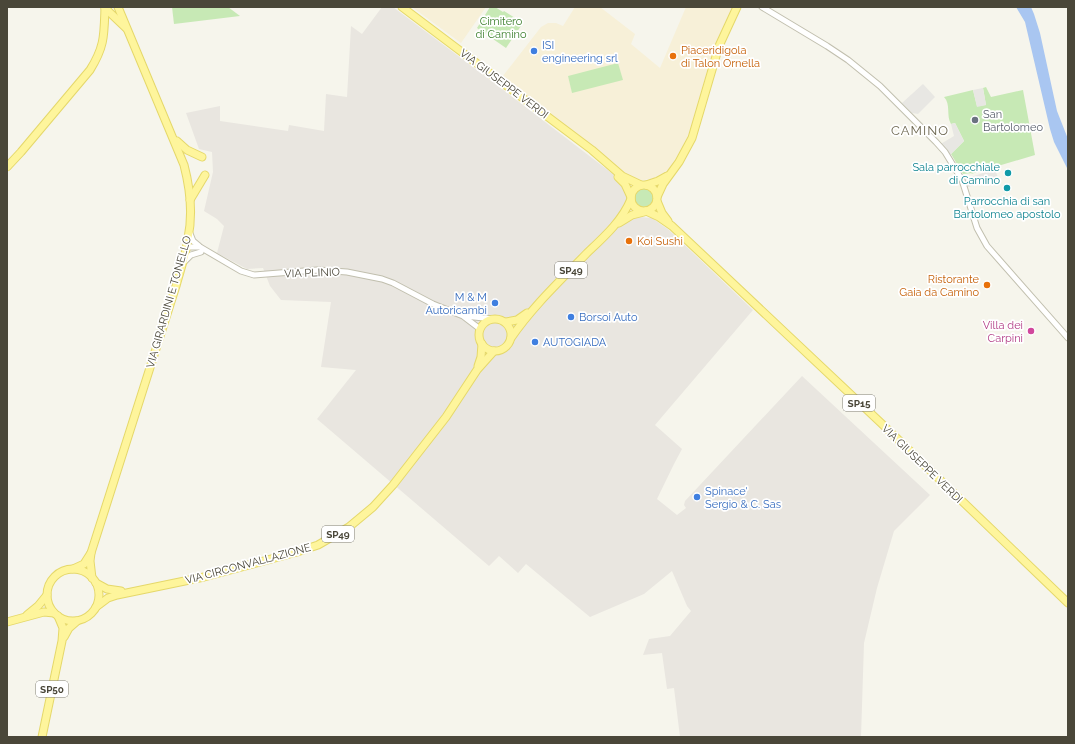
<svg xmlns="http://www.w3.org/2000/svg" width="1075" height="744" font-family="Raleway,sans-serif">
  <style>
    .commercial { fill: #f7f0d8 }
    .industrial { fill: #e9e6e0 }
    .green { fill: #c7e9b5 }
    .parking { fill: #e8e7e3 }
    .water { fill: #a9c6f1 }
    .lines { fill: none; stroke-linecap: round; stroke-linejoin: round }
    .minor-casing { stroke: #c1bfae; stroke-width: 7 }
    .major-casing { stroke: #e5d86a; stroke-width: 9 }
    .minor { stroke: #fff; stroke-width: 5 }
    .major { stroke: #fef59c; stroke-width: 7 }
    .shop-dot { fill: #3f7fe0; stroke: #fff; stroke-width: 1.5 }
    .food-dot { fill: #e8710a; stroke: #fff; stroke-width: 1.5 }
    .worship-dot { fill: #6b7280; stroke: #fff; stroke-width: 1.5 }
    .culture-dot { fill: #0f9aa8; stroke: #fff; stroke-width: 1.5 }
    .hotel-dot { fill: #d1479c; stroke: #fff; stroke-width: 1.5 }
    .labels { text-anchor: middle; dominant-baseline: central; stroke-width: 3.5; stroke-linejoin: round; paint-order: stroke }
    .shield { fill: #fff; stroke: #807e74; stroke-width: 1 }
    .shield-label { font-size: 10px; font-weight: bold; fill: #4a4739 }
    .park-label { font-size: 11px; fill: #3a7e2b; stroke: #fff }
    .shop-label { font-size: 11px; fill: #366cbe; stroke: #fff; text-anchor: start }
    .food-label { font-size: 11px; fill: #c56008; stroke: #fff; text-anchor: start }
    .street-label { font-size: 11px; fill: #4a4739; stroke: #fff }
    .worship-label { font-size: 11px; fill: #5b616d; stroke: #fff; text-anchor: start }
    .culture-label { font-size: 11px; fill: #0d838f; stroke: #fff; text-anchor: end }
    .hotel-label { font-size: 11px; fill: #b23c85; stroke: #fff; text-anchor: end }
    .quarter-label { font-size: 13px; letter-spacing: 1px; fill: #6d6750; stroke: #fff }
  </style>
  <rect width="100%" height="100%" fill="#f6f5ec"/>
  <g class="commercial">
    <polygon points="412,7 486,7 461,43"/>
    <polygon points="575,7 600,7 635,34 631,44 660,68 686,7 733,7 714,49 690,131 683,147 668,170 654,178 639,181 624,175 499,81 541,27 548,23 556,23 563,26"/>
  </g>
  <polygon class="industrial" points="382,7 393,7 497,85 622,181 628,192 628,201 624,210 633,218 640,217 652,218 669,230 753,310 655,425 682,449 674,464 657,499 677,515 686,508 684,505 685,501 802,376 930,495 894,531 877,588 864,643 861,737 680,737 674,688 667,689 662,653 643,655 649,639 670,636 691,611 687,606 672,571 644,594 590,617 526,564 518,573 499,556 489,566 317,419 356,370 321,367 331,302 281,300 270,286 263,268 247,269 217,253 224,226 217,219 204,211 213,172 212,152 199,149 186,113 220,106 220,121 288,131 289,125 324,131 326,94 347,97 351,26 362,34"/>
  <g class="green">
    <polygon points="172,7 228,7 240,16 174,24"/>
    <polygon points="490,7 495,7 503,12 504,11 523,23 506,48 477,28"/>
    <polygon points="618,63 623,80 572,93 568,76"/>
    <path d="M986 87 991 97 1023 90 1035 155 971 174 972 173 963 174 951 154 964 141 955 123 951 124C946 116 951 104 944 97L973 90 977 106 986 105 983 88Z"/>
    <circle cx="644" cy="198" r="10"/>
  </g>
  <g class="parking">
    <polygon points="923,84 935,97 918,114 912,113 902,103"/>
    <polygon points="983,88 986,105 977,107 973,90"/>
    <polygon points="955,123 964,141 948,157 939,145 954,136 951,124"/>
    <polygon points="995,169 998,178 965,188 962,180"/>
  </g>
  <polygon class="water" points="1016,7 1031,7 1034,14 1040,33 1057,111 1068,139 1068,170 1054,142 1050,129 1025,22"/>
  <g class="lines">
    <defs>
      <g id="minor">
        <polyline points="762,7 827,46 848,60 880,86 936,142 945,152 962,180 977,228 987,246 1068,338"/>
        <polyline points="189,231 193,241 199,246"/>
        <polyline points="186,247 200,247 241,271 254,275 317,270 333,271 347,272 382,279 393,283 433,304 463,316 480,329"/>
        <polyline points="183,263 191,255 201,252"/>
        <polyline points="464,316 494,319"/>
      </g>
      <g id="major">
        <polyline points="402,7 592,150 622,176 641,185"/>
        <polyline points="105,8 126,28"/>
        <polyline points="177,141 187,150 202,157"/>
        <path d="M7 167 21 152 90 70C105 46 104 35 105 7"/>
        <polyline points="618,177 625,184 631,197"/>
        <circle cx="644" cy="198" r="13"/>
        <polyline points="646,185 658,181 667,176"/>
        <polyline points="657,197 663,184 679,162 692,138 719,46 737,7"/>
        <polyline points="190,200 205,175"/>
        <polyline points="657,201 662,213 668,221"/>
        <polyline points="646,211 659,217 672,226 881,423 1068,603"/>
        <polyline points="619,223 632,215 644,212"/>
        <circle cx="495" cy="335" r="16"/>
        <polyline points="506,322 517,320 527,313"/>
        <path d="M511 338C533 306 561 280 587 253 604 237 622 221 631 199"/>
        <polyline points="478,366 481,357 482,344"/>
        <polyline points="73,569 84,564 91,553"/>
        <circle cx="73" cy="595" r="26"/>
        <path d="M92 578 90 561 91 553 176 286C180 271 186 255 188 238 193 214 190 188 184 165L118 7"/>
        <polyline points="96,583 107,589 121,591"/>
        <polyline points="96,607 108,598 117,595 204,577 297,552 318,545 349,527 373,507 393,485 446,417 477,370 494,351"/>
        <polyline points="27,615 38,606 47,595"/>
        <polyline points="7,622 44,612 54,613"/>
        <polyline points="64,637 69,628 77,621"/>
        <polyline points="42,737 62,641 63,628 58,616"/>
      </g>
    </defs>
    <use href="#minor" class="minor-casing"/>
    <use href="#major" class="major-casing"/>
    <use href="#minor" class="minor"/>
    <use href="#major" class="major"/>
  </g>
  <g class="shop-dot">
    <circle cx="534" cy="51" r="4"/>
    <circle cx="495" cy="303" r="4"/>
    <circle cx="571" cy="317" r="4"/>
    <circle cx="535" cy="342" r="4"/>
    <circle cx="697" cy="497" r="4"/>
  </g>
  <g class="food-dot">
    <circle cx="673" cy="56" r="4"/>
    <circle cx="629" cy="241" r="4"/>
    <circle cx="987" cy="285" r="4"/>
  </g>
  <circle class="worship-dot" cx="975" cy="120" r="4"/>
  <g class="culture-dot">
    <circle cx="1008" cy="173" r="4"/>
    <circle cx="1007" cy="188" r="4"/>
  </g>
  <circle class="hotel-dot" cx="1031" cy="331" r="4"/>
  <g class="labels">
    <g class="shield">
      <rect x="555" y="262" width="32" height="16" rx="3"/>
      <rect x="843" y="395" width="32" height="16" rx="3"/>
      <rect x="322" y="526" width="32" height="16" rx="3"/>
      <rect x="36" y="681" width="32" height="16" rx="3"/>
    </g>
    <g class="shield-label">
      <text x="571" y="270">SP49</text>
      <text x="859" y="403">SP15</text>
      <text x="338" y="534">SP49</text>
      <text x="52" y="689">SP50</text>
    </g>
    <g class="park-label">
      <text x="501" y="21">Cimitero<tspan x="501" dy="13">di Camino</tspan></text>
    </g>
    <g class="shop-label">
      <text x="542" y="45">ISI<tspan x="542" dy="13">engineering srl</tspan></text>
      <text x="487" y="297" text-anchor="end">M &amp; M<tspan x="487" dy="13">Autoricambi</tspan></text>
      <text x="579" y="317">Borsoi Auto</text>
      <text x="543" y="342">AUTOGIADA</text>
      <text x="705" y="491">Spinace'<tspan x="705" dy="13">Sergio &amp; C. Sas</tspan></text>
    </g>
    <g class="food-label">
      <text x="681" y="50">Piaceridigola<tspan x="681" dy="13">di Talon Ornella</tspan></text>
      <text x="637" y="241">Koi Sushi</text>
      <text x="979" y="279" text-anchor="end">Ristorante<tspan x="979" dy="13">Gaia da Camino</tspan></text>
    </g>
    <g class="street-label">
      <text transform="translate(504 84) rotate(37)">VIA GIUSEPPE VERDI</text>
      <text transform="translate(312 273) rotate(-2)">VIA PLINIO</text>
      <text transform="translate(169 302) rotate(-74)">VIA GIRARDINI E TONELLO</text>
      <text transform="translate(922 464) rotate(44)">VIA GIUSEPPE VERDI</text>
      <text transform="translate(248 564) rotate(-15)">VIA CIRCONVALLAZIONE</text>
    </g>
    <g class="worship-label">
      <text x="983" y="114">San<tspan x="983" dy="13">Bartolomeo</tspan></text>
    </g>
    <g class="culture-label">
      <text x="1000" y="167">Sala parrocchiale<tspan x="1000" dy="13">di Camino</tspan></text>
      <text x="1007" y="201" text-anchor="middle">Parrocchia di san<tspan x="1007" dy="13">Bartolomeo apostolo</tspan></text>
    </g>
    <g class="hotel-label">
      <text x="1023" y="325">Villa dei<tspan x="1023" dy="13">Carpini</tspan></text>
    </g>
    <g class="quarter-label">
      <text x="920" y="130">CAMINO</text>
    </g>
  </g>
  <rect width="1075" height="744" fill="none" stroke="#4a4739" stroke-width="16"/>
</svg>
